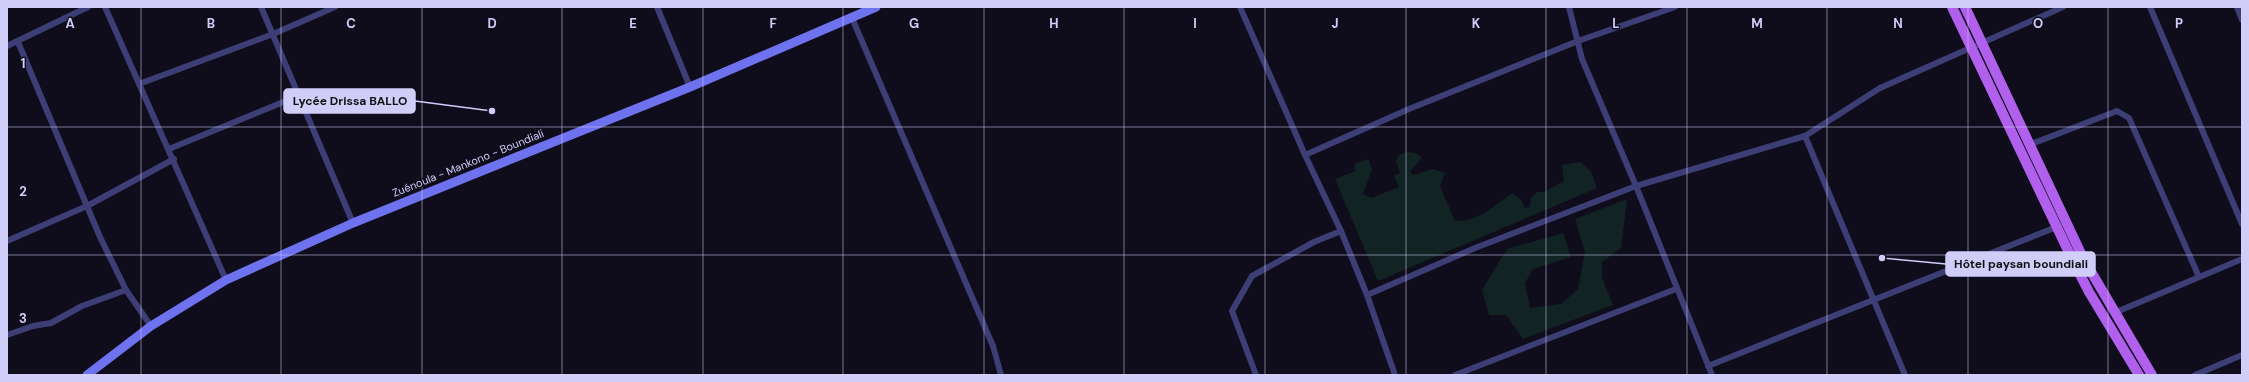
<svg xmlns="http://www.w3.org/2000/svg" width="2249" height="382" font-family="'DM Sans',sans-serif">
  <style>
    .green { fill: #112423 }
    .lines { fill: none; stroke-linecap: round; stroke-linejoin: round }
    .minor { stroke: #3d3e75; stroke-width: 6 }
    .secondary { stroke: #6e72ef; stroke-width: 9 }
    .primary { stroke: #b160ed; stroke-width: 10 }
    .grid { fill: none; stroke: #d0cdf9; stroke-width: 1; stroke-opacity: 0.55 }
    .labels { text-anchor: middle; dominant-baseline: central; stroke-width: 3; stroke-linejoin: round; paint-order: stroke }
    .street-label { font-size: 11px; fill: #d0cdf9; stroke: #0f0d1b }
    .grid-label { font-size: 13px; text-anchor: middle; font-weight: bold; fill: #d0cdf9; stroke: #0f0d1b; stroke-width: 3; stroke-linejoin: round; paint-order: stroke }
    .leader { fill: none; stroke: #d0cdf9; stroke-width: 1.5 }
    .callout-dot { fill: #d0cdf9; stroke: #0f0d1b; stroke-width: 1.5 }
    .callout { fill: #d0cdf9; stroke: #d0cdf9; stroke-width: 1.5 }
    .callout-label { font-size: 12px; text-anchor: middle; font-weight: bold; fill: #111 }
  </style>
  <rect width="100%" height="100%" fill="#0f0d1b"/>
  <g class="green">
    <path d="M1407 152 1416 153 1422 158 1410 172 1413 175 1433 169 1445 173 1440 186 1455 221C1479 222 1494 205 1513 193L1522 201 1525 208 1530 207 1531 198 1537 192H1544L1564 181 1562 165 1581 162 1591 172 1597 188 1378 281 1335 179 1356 171 1354 164 1368 159 1372 169 1363 194 1371 198 1399 187 1394 176 1400 173 1396 162 1399 155Z"/>
    <polygon points="1627,199 1621,248 1602,262 1602,278 1613,305 1523,339 1506,315 1489,315 1482,290 1507,249 1563,233 1571,257 1533,269 1525,283 1530,308 1561,304 1578,289 1585,252 1575,219"/>
  </g>
  <g class="lines">
    <g class="minor">
      <polyline points="105,7 226,280"/>
      <polyline points="261,7 353,223"/>
      <polyline points="657,7 690,87"/>
      <polyline points="1240,7 1305,155 1341,231 1367,295 1395,375"/>
      <polyline points="1569,7 1582,59 1636,186 1712,375"/>
      <polyline points="2150,7 2242,224"/>
      <polyline points="2237,7 2242,20"/>
      <polyline points="852,18 993,346 1001,375"/>
      <polyline points="18,42 100,237 126,290 151,326"/>
      <polyline points="7,46 88,7"/>
      <polyline points="139,84 273,34 335,7"/>
      <polyline points="1805,136 1905,375"/>
      <polyline points="2029,145 2117,111 2129,118 2199,277"/>
      <polyline points="169,149 298,96"/>
      <polyline points="1305,155 1409,109 1578,41 1675,7"/>
      <polyline points="7,241 87,206 174,159"/>
      <polyline points="1367,295 1475,248 1636,186 1805,136 1880,88 2063,7"/>
      <polyline points="2114,313 2242,259"/>
      <polyline points="7,335 33,326 51,323 82,306 126,290"/>
      <polyline points="1708,366 2059,226"/>
      <polyline points="1256,375 1232,311 1252,276 1314,242 1341,231"/>
      <polyline points="1455,375 1676,289"/>
      <polyline points="2195,375 2242,355"/>
    </g>
    <polyline class="secondary" points="87,375 151,326 226,280 353,223 690,87 876,7"/>
    <g class="primary">
      <polyline points="1952,7 2073,261 2089,292 2139,375"/>
      <polyline points="1965,7 2083,258 2152,375"/>
    </g>
  </g>
  <path class="grid" d="M141 7V375M281 7V375M422 7V375M562 7V375M703 7V375M843 7V375M984 7V375M1124 7V375M1265 7V375M1406 7V375M1546 7V375M1687 7V375M1827 7V375M1968 7V375M2108 7V375M7 127H2242M7 255H2242"/>
  <g class="labels">
    <g class="street-label">
      <text transform="translate(468 163) rotate(-22)">Zuénoula - Mankono - Boundiali</text>
    </g>
  </g>
  <g class="grid-label">
    <text x="70" y="28">A</text>
    <text x="211" y="28">B</text>
    <text x="351" y="28">C</text>
    <text x="492" y="28">D</text>
    <text x="633" y="28">E</text>
    <text x="773" y="28">F</text>
    <text x="914" y="28">G</text>
    <text x="1054" y="28">H</text>
    <text x="1195" y="28">I</text>
    <text x="1335" y="28">J</text>
    <text x="1476" y="28">K</text>
    <text x="1616" y="28">L</text>
    <text x="1757" y="28">M</text>
    <text x="1898" y="28">N</text>
    <text x="2038" y="28">O</text>
    <text x="2179" y="28">P</text>
    <text x="23" y="68">1</text>
    <text x="23" y="196">2</text>
    <text x="23" y="323">3</text>
  </g>
  <path class="leader" d="M492 111L415 101M1882 258L1946 264"/>
  <g class="callout-dot">
    <circle cx="492" cy="111" r="4"/>
    <circle cx="1882" cy="258" r="4"/>
  </g>
  <g class="callout">
    <rect x="284" y="89" width="131" height="24" rx="4"/>
    <rect x="1946" y="252" width="149" height="24" rx="4"/>
  </g>
  <g class="callout-label">
    <text x="350" y="105">Lycée Drissa BALLO</text>
    <text x="2021" y="268">Hôtel paysan boundiali</text>
  </g>
  <rect width="2249" height="382" fill="none" stroke="#d0cdf9" stroke-width="16"/>
</svg>
